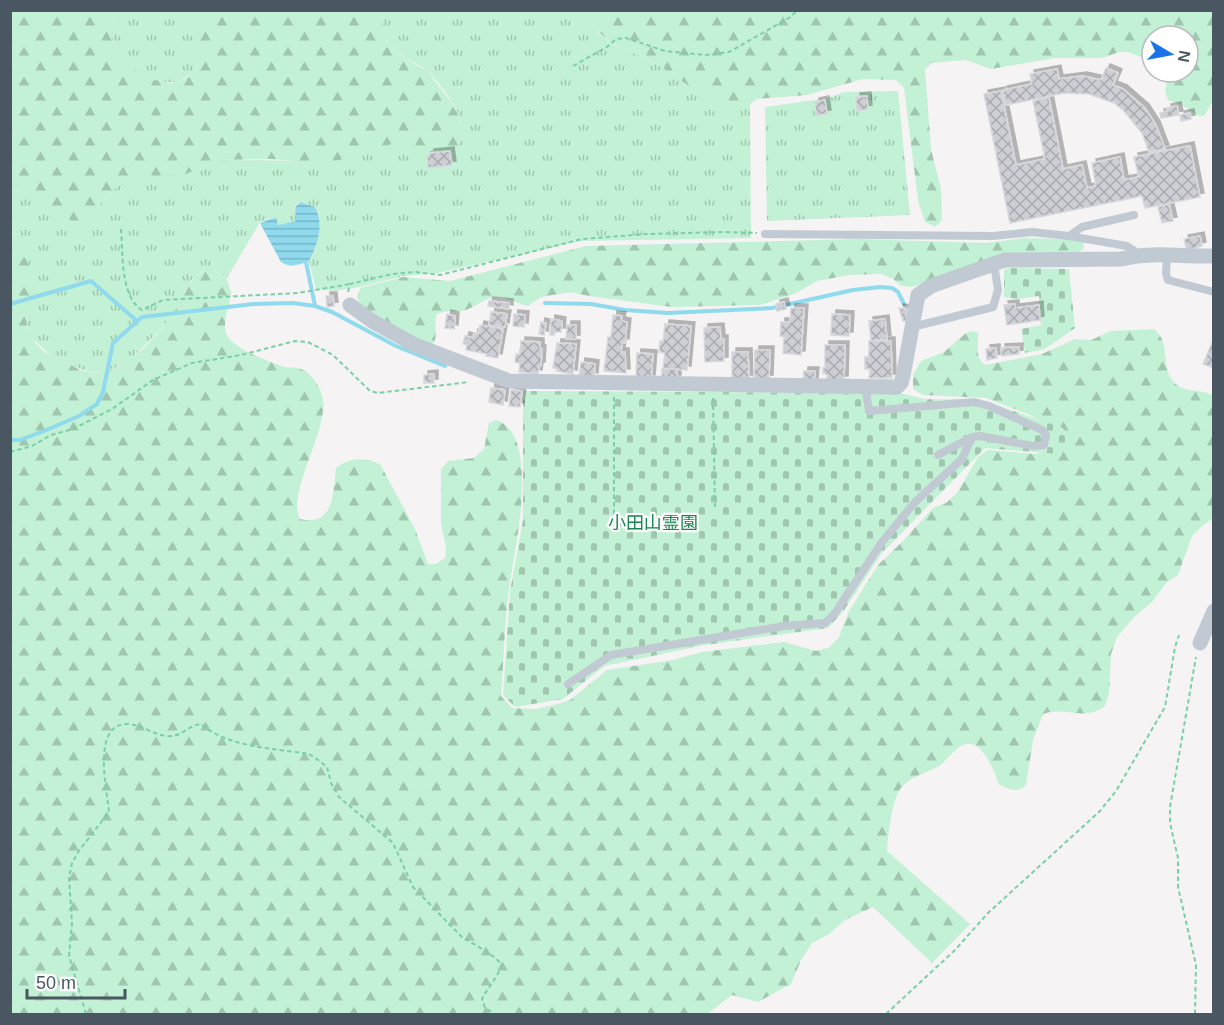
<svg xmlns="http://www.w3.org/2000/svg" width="1224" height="1025" font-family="Arial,'Noto Sans JP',sans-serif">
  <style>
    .grass { fill: url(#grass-tufts) }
    .forest { fill: url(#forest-firs) }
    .cemetery { fill: url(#cemetery-stones) }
    .water { fill: url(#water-rules) }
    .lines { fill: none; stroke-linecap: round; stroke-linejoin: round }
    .stream { stroke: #90daee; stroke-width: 4 }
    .building { fill: url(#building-cross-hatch); stroke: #d7d9de; stroke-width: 1.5; filter: url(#shadow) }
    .path { stroke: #7ad0a6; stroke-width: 2; stroke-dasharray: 4.5 3; stroke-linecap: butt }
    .lane { stroke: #c1cad2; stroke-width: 8 }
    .street { stroke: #c1cad2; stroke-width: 15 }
    .labels { text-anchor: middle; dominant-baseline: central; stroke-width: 4.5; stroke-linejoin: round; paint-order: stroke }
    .park-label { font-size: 18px; fill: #17864f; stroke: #fff }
  </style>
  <defs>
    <pattern id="grass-tufts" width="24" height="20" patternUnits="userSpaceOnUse" patternTransform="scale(1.5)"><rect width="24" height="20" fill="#c3f1d5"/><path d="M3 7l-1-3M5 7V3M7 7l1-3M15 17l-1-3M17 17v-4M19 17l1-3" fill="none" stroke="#a0c6b0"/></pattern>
    <pattern id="forest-firs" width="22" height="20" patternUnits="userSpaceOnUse" patternTransform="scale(1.5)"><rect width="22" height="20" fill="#c3f1d5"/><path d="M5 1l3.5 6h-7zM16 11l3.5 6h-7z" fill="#a0c6b0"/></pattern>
    <pattern id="cemetery-stones" width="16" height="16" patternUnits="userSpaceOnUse" patternTransform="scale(1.5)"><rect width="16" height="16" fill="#c3f1d5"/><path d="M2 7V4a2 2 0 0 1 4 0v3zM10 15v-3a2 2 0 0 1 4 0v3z" fill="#a0c6b0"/></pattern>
    <pattern id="water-rules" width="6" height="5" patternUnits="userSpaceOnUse" patternTransform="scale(1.5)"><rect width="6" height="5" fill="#90daee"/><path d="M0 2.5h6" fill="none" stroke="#78b4c4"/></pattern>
    <pattern id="building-cross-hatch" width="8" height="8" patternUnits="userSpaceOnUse" patternTransform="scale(1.5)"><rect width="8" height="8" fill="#cdcfd5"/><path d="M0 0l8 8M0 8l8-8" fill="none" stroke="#a8abb0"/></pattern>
    <filter id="shadow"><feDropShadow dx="4" dy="-4" stdDeviation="0" flood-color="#0004"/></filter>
  </defs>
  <rect width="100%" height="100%" fill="#f5f3f3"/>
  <g class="grass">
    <polygon points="115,11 236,11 198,60 193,73 178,82 163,82 145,78 120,59 114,49 111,33"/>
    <path d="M379 11H584C590 19 596 30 603 37 615 48 631 51 645 58 682 76 704 106 750 104L751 238 580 241 438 273 403 276 359 287 335 291 316 289 309 261 315 249 320 226 319 213 315 207 301 202 294 206 297 221 278 225 275 217 260 222 227 278 215 271H202L191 280 187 293 171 317 155 335 128 362 105 372H89L55 359 29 336 26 315 30 270 11 228V190L99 205 116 186 128 179 221 160 332 161 390 143 462 140C468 120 443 86 428 72 416 61 396 56 388 42 382 33 382 20 379 11Z"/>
    <polygon points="898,91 910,215 767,221 765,107 829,98 844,92"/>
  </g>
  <g class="forest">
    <path d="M235 11H379L387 41 396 52 428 72 452 103 458 114 463 128V136L460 144 450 147 391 144 373 148 354 157 334 161H296L271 159 220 160 186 174 128 179 107 195 90 220 80 223H75L48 206 18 191 11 190V11H115C113 23 110 35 114 48 117 57 126 62 133 68 150 80 176 92 193 72 202 61 193 44 195 31 195 27 198 22 200 18Z"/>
    <path d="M584 11H1213V101L1204 116 1196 115 1184 106 1168 100 1165 92 1167 81 1179 74 1180 72H1188V36H1152V61L1128 52H1119L1102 58H1054L991 69 966 60 931 63 925 70 931 149 941 189 942 220 935 227 925 222 918 200 904 88 896 80 863 79 807 95 757 99 750 104C703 106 683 77 645 58 632 51 615 48 604 37 596 30 590 19 584 11Z"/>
    <path d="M10 228C17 241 26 256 30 270 37 298 13 322 39 347 49 356 59 361 71 365 76 368 82 371 88 372 126 379 163 329 181 301 188 291 190 276 202 272 212 268 219 273 227 279 228 283 230 288 231 292 231 305 222 319 226 333 231 348 269 362 284 367 289 368 293 367 298 368 311 371 320 386 323 399 328 431 286 494 300 519 335 527 333 492 336 468 350 457 363 457 380 464L415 529 428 564H436L445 558 446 547 441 524V469L448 461 474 458 484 449 489 423 496 420C543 435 513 554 509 590 504 625 504 661 501 696L512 708 536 709 558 704 570 700 607 670 673 660 702 652 784 642 816 651 828 648 838 639 849 611 878 565 904 540 933 508 946 503 957 493 978 457 988 450 1035 454 1057 450 1042 421 1030 415 986 398 923 395 913 389V375L921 361 944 352 966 333 973 331 978 333C979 345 974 357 985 365L1042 354 1075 339 1091 340 1111 331 1154 329C1173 344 1158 370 1177 385 1186 392 1202 390 1213 395V518L1201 527 1192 536 1178 575 1166 583 1153 601 1134 617 1117 637 1111 654 1109 693 1105 706C1083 722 1067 706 1043 714L1033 740 1026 785C1017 794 1008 789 999 784 993 769 980 731 958 748 950 754 945 763 937 767 925 773 910 777 901 788 892 798 888 837 887 851L970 924 932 963 873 907 845 920 828 935 812 943 801 960 791 984 758 1002 732 995 707 1014H11Z"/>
    <path d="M1023 238 1065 239 1083 242 1084 248 1079 252 1018 255 911 287 901 286 893 279 881 274 849 275 817 281 794 294 760 305 672 307 588 296 571 292 541 297 528 306C516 304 503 294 491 298 482 300 474 308 465 310 456 313 447 309 437 314 433 323 438 334 434 343L428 344 363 309 357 298 360 288 403 277 450 281 586 246 857 239 987 243Z"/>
  </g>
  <g class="cemetery">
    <polygon points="1009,268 1069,269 1075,328 1045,349 1025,353 1021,329 1041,325 1039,296 1017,299 1004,297 1004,270"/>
    <polygon points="523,391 900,393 925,399 982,400 1063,428 1069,442 1059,454 985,448 882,553 842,613 828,628 705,645 604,666 563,699 515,707 503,695 510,591 523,520"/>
  </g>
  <path class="water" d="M301 202 315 207C325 224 317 246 309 261 300 265 289 268 281 262L260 223 276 217 278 225 296 221 295 207Z"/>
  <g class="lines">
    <g class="stream">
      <polyline points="306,262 315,306"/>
      <polyline points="545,303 591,304 625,310 668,313 772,308 853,290 880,287 892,288 898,292 904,304"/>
      <polyline points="10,304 91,281 137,321"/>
      <polyline points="10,440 20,440 44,431 79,416 97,404 103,392 113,343 142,317 253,304 293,303 315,306 332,312 396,346 445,366"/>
    </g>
  </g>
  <g class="building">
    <polygon points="1106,68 1118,73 1113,85 1123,89 1145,108 1156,125 1165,149 1149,152 1142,133 1123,110 1114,103 1089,94 1064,93 1006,105 1003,90 1032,84 1030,74 1057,69 1059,79 1083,76 1101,80"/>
    <polygon points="1001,91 1016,165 1045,159 1033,101 1049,98 1063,169 1082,165 1087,188 1096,186 1092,163 1120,157 1124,180 1139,177 1134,157 1190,146 1200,197 1145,208 1142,196 1010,223 984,94"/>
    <polygon points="867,96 868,109 857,111 856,97"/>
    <polygon points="825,100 827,114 816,115 815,102"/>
    <polygon points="1177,106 1179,115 1161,118 1160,113 1168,111 1167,108"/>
    <polygon points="1190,113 1191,119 1181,121 1180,115"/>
    <polygon points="450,151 452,165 428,168 427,156 430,155 430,153"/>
    <polygon points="1169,204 1173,221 1162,223 1158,207"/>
    <polygon points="1200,236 1202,246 1187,250 1184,239"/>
    <polygon points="326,296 333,296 334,306 327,307"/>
    <polygon points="489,301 509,303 509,309 488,306"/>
    <polygon points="784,302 786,309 777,311 776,304"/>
    <polygon points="1015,304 1015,308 1039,305 1040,320 1007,325 1004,305"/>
    <polygon points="791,308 804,308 801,355 783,353 784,337 780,336 781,322 790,322"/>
    <polygon points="899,308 907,309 906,321 903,321"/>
    <polygon points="491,312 507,314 505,327 489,325"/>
    <polygon points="447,314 455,316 454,329 445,328"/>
    <polygon points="514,314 525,315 524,327 513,326"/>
    <polygon points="832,314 850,315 849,336 831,335"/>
    <polygon points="613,315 622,316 621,321 627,322 625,343 622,342 621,352 625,352 626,373 604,371 608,337 611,337"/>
    <polygon points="551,319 562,321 561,332 555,332 554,335 550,335"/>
    <polygon points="885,319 887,339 871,341 869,321"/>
    <polygon points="541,322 546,323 544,335 539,334"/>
    <polygon points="665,324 691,326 687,370 663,368 665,353 659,352 660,341 663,341"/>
    <polygon points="480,325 503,329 498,358 486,356 487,354 466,350 467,345 463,344 465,336 473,338 474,333 478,334"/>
    <polygon points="567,325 576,325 576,339 566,339"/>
    <polygon points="720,327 721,339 724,339 724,361 705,362 704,328"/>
    <polygon points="1214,338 1214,368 1203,364"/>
    <polygon points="521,341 540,342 540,349 542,349 541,366 539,366 538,374 519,372 520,363 515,362 516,354 520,354"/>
    <polygon points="869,341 891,341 892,378 869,378 870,369 865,369 865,357 869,357"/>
    <polygon points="557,343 576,344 573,374 556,371 557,368 553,368"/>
    <polygon points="825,345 845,345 844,380 827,380 827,374 823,374 823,368 825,368"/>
    <polygon points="1019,347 1019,354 1002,356 1001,348"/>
    <polygon points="996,348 997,358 987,360 986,349"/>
    <polygon points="755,350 770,350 769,379 754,379"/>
    <polygon points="732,352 748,352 749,379 732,379"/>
    <polygon points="637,353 653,354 651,379 636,378"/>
    <polygon points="581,362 595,364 594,377 579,375"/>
    <rect x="662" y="369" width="15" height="10"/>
    <polygon points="804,371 815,371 814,383 803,382"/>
    <polygon points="434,374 434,383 424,383 424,375"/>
    <polygon points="491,388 505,390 503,405 489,402"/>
    <polygon points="511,390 522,391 520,407 509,406"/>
  </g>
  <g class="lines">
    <g class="path">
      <polyline points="573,66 607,47 616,39 626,38 665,51 706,55 729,52 789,18 798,10"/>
      <path d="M121 229C123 252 120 297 142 310L163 300 298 293 350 284"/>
      <polyline points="348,292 350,284 392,274 415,272 440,275 582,239 647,234 724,232 757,233"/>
      <polyline points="614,397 614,521"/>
      <polyline points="713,398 715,507"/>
      <polyline points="10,452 32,446 51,435 73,429 112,409 153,380 192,363 241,355 295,341 308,342 333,355 370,391 378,393 469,382"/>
      <path d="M86 1014 69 956 72 923 69 878 72 863 78 852 109 812C107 790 91 723 128 724 142 725 154 735 167 736 181 738 188 725 201 724 229 748 274 748 309 754L317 759 327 767 331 783 339 797 393 843 413 887 462 937 489 953 502 964C498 977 488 987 482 999L485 1008 495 1014"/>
      <polyline points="886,1014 955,950 988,913 1100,811 1116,791 1165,707 1175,647 1179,635"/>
      <polyline points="1195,1014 1196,965 1178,887 1178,858 1170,823 1170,807 1196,657"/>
    </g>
    <g class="lane">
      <polyline points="765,234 993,236 1032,232 1069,236 1127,246 1138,253"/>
      <polyline points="1069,236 1082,227 1134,215"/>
      <polyline points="1167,255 1166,274 1168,280 1214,292"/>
      <polyline points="912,327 993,307 998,290 994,264"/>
      <polyline points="938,455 972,437"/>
      <polyline points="568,684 611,655 784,626 825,623 835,613 882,542 915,502 962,459 972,437 980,436 1033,446 1044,445 1046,435 1042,430 989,406 974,402 869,411 865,386"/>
    </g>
    <g class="street">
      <path d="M350 305 372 321 415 345 509 381 897 387 901 383 903 376 918 295 931 286 1005 260 1121 259C1152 251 1182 257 1214 256"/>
      <polyline points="1200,643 1214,611"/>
    </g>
  </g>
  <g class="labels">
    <g class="park-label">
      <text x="653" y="523">小田山霊園</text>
    </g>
  </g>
  <rect width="1224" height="1025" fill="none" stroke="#4a5661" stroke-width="24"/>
  <g transform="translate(1170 54) rotate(100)"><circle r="28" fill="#ffffff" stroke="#b7bbc0" stroke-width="1.5"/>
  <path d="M0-4.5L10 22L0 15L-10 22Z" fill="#1a73e8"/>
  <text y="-9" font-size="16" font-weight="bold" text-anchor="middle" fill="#4a5661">N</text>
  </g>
  <path d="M27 989v9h98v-9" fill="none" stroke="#4a5661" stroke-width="3"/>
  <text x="36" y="989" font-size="18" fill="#4a5661" stroke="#ffffff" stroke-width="4.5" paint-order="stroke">50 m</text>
</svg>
